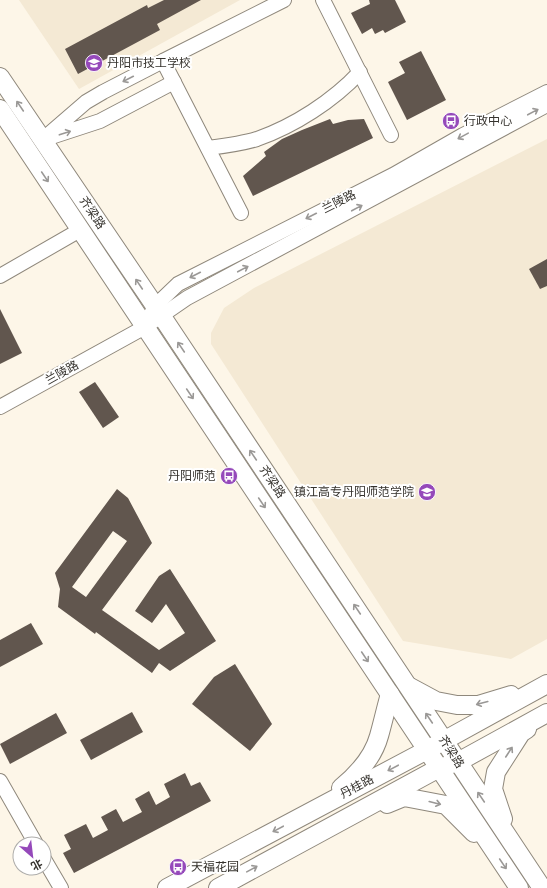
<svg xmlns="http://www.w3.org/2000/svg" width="547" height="888" font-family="'Sofia Sans Condensed','Noto Sans SC',sans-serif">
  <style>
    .built { fill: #f4e9d4 }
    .building { fill: #61564e; fill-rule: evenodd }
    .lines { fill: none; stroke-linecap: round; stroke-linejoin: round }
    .minor-casing { stroke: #8f887c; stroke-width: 16 }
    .major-casing { stroke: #8f887c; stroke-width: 20 }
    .minor { stroke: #fff; stroke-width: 14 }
    .major { stroke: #fff; stroke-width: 18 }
    .oneway { stroke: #9a9896 }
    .labels { text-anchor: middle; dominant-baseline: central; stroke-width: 4; stroke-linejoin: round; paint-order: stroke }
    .poi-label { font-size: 12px; fill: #35322d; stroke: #fff; text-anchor: start }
    .street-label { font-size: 12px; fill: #35322d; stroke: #fff }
  </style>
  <rect width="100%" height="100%" fill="#fdf6e8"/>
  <g class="built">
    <polygon points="19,0 240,0 79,89"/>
    <polygon points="547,139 547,639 511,659 403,641 211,344 211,333 224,308 254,288"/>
  </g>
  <g class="building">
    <polygon points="164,0 201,0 157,24 160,30 78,74 65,49 147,5 148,8"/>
    <polygon points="369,0 395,0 406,22 385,33 383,30 375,34 372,28 362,34 351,13 370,4"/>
    <polygon points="421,51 446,100 407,120 388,82 405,73 399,62"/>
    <polygon points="330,119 333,124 348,120 364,119 373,138 253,196 243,176 266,156 264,152 282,139 302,130"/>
    <polygon points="547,259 547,286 540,289 529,269"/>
    <polygon points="0,309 22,353 0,364"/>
    <polygon points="95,382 119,417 103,428 79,392"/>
    <path d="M117 489 128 498 152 543 102 610 159 650 185 633 166 604 152 623 135 611 159 576 170 569 216 641 170 671 159 663 152 673 96 632 95 634 58 607 60 589 55 573ZM113 531 127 541 86 597 72 587Z"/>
    <polygon points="31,623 43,644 0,667 0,640"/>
    <polygon points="235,664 272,724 250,751 192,704 214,677"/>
    <polygon points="132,712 143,732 91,760 80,740"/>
    <polygon points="56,713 67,733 10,764 0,744"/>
    <polygon points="185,773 191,786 200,782 211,801 74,873 63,853 71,849 64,835 86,824 93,838 108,830 101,817 116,809 123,822 142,812 135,799 149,791 156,805 170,797 164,784"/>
  </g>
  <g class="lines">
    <defs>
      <g id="minor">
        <polyline points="323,0 391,135"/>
        <polyline points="163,61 103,92 86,102 42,140 100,121 174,82"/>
        <path d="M208 148C224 146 241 144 257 139 294 126 333 101 360 72"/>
        <polyline points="241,213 163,61 284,0"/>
        <polyline points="0,276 80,230"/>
        <polyline points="151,314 155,306 178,284 393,175 463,135 547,92"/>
        <polyline points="0,407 145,327 187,298 547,105"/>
        <polyline points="0,781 36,844"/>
        <polyline points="44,859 61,888"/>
      </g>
      <g id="major">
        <polyline points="0,77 155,306 542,888"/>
        <polyline points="0,109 519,888"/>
        <polyline points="410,687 436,701 457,705 478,705 511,695"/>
        <path d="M341 788C358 774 373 758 379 736 383 722 386 708 390 694"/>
        <polyline points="387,804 404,797 446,805 474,833"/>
        <polyline points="503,819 493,789 496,772 521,733 527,729"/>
        <polyline points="167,888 427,750 547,684"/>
        <polyline points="218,888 439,768 458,762 547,713"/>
      </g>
    </defs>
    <use href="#minor" class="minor-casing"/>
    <use href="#major" class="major-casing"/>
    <use href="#minor" class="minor"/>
    <use href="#major" class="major"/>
  </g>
  <defs><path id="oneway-shaft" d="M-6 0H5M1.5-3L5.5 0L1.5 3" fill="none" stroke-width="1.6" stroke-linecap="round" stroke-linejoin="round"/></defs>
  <g class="oneway">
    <use href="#oneway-shaft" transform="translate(128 79) rotate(153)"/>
    <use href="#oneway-shaft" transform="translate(20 106) rotate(-124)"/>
    <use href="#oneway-shaft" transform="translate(533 112) rotate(-28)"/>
    <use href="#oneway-shaft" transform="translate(65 133) rotate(-18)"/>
    <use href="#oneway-shaft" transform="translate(463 136) rotate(151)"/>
    <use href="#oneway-shaft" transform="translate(45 177) rotate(56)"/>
    <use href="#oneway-shaft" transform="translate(357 208) rotate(-28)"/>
    <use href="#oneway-shaft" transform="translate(311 216) rotate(153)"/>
    <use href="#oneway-shaft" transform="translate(243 269) rotate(-28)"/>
    <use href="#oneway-shaft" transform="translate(195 275) rotate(153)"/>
    <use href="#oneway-shaft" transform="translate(139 284) rotate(-124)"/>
    <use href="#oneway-shaft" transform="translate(181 347) rotate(-124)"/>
    <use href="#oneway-shaft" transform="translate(190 394) rotate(56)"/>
    <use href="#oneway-shaft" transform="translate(253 455) rotate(-124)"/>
    <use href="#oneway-shaft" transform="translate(262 503) rotate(56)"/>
    <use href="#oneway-shaft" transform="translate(357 609) rotate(-124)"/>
    <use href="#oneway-shaft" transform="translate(365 657) rotate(56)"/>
    <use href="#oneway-shaft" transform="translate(482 703) rotate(165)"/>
    <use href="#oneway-shaft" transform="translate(429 718) rotate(-124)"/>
    <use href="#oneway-shaft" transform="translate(509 752) rotate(-57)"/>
    <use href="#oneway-shaft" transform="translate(393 768) rotate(152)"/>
    <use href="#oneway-shaft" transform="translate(481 797) rotate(-124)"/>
    <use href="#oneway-shaft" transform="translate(435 803) rotate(14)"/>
    <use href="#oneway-shaft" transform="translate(278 829) rotate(152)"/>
    <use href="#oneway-shaft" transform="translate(503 864) rotate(56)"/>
    <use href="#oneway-shaft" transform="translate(252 869) rotate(-29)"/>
  </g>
  <defs>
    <symbol id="school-disc" viewBox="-11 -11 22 22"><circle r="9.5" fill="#9549ba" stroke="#fff"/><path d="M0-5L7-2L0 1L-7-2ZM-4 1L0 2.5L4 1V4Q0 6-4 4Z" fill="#fff"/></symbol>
    <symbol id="bus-disc" viewBox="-11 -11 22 22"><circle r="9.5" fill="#9549ba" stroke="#fff"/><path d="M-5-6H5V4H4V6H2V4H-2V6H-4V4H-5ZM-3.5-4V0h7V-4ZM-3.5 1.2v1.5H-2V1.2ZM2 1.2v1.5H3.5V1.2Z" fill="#fff"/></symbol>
  </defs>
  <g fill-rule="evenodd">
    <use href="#school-disc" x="84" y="53" width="20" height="20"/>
    <use href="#bus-disc" x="441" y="111" width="20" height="20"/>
    <use href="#bus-disc" x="219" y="466" width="20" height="20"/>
    <use href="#school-disc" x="417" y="482" width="20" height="20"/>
    <use href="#bus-disc" x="168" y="857" width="20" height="20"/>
  </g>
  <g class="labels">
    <g class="poi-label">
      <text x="107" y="63">丹阳市技工学校</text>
      <text x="464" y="121">行政中心</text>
      <text x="216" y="476" text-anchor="end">丹阳师范</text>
      <text x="414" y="492" text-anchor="end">镇江高专丹阳师范学院</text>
      <text x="191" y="867">天福花园</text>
    </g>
    <g class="street-label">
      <text transform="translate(339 202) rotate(-27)">兰陵路</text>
      <text transform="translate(92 213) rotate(56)">齐梁路</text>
      <text transform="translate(62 373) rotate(-29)">兰陵路</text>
      <text transform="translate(272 482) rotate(56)">齐梁路</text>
      <text transform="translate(451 752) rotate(57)">齐梁路</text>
      <text transform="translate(357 787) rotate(-28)">丹桂路</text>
    </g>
  </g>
  <g transform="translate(32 856) rotate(152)"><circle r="19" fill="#ffffff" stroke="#aeadab"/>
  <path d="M0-3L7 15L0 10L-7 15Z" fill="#9549ba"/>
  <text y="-6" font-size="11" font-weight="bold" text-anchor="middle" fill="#35322d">北</text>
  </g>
</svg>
